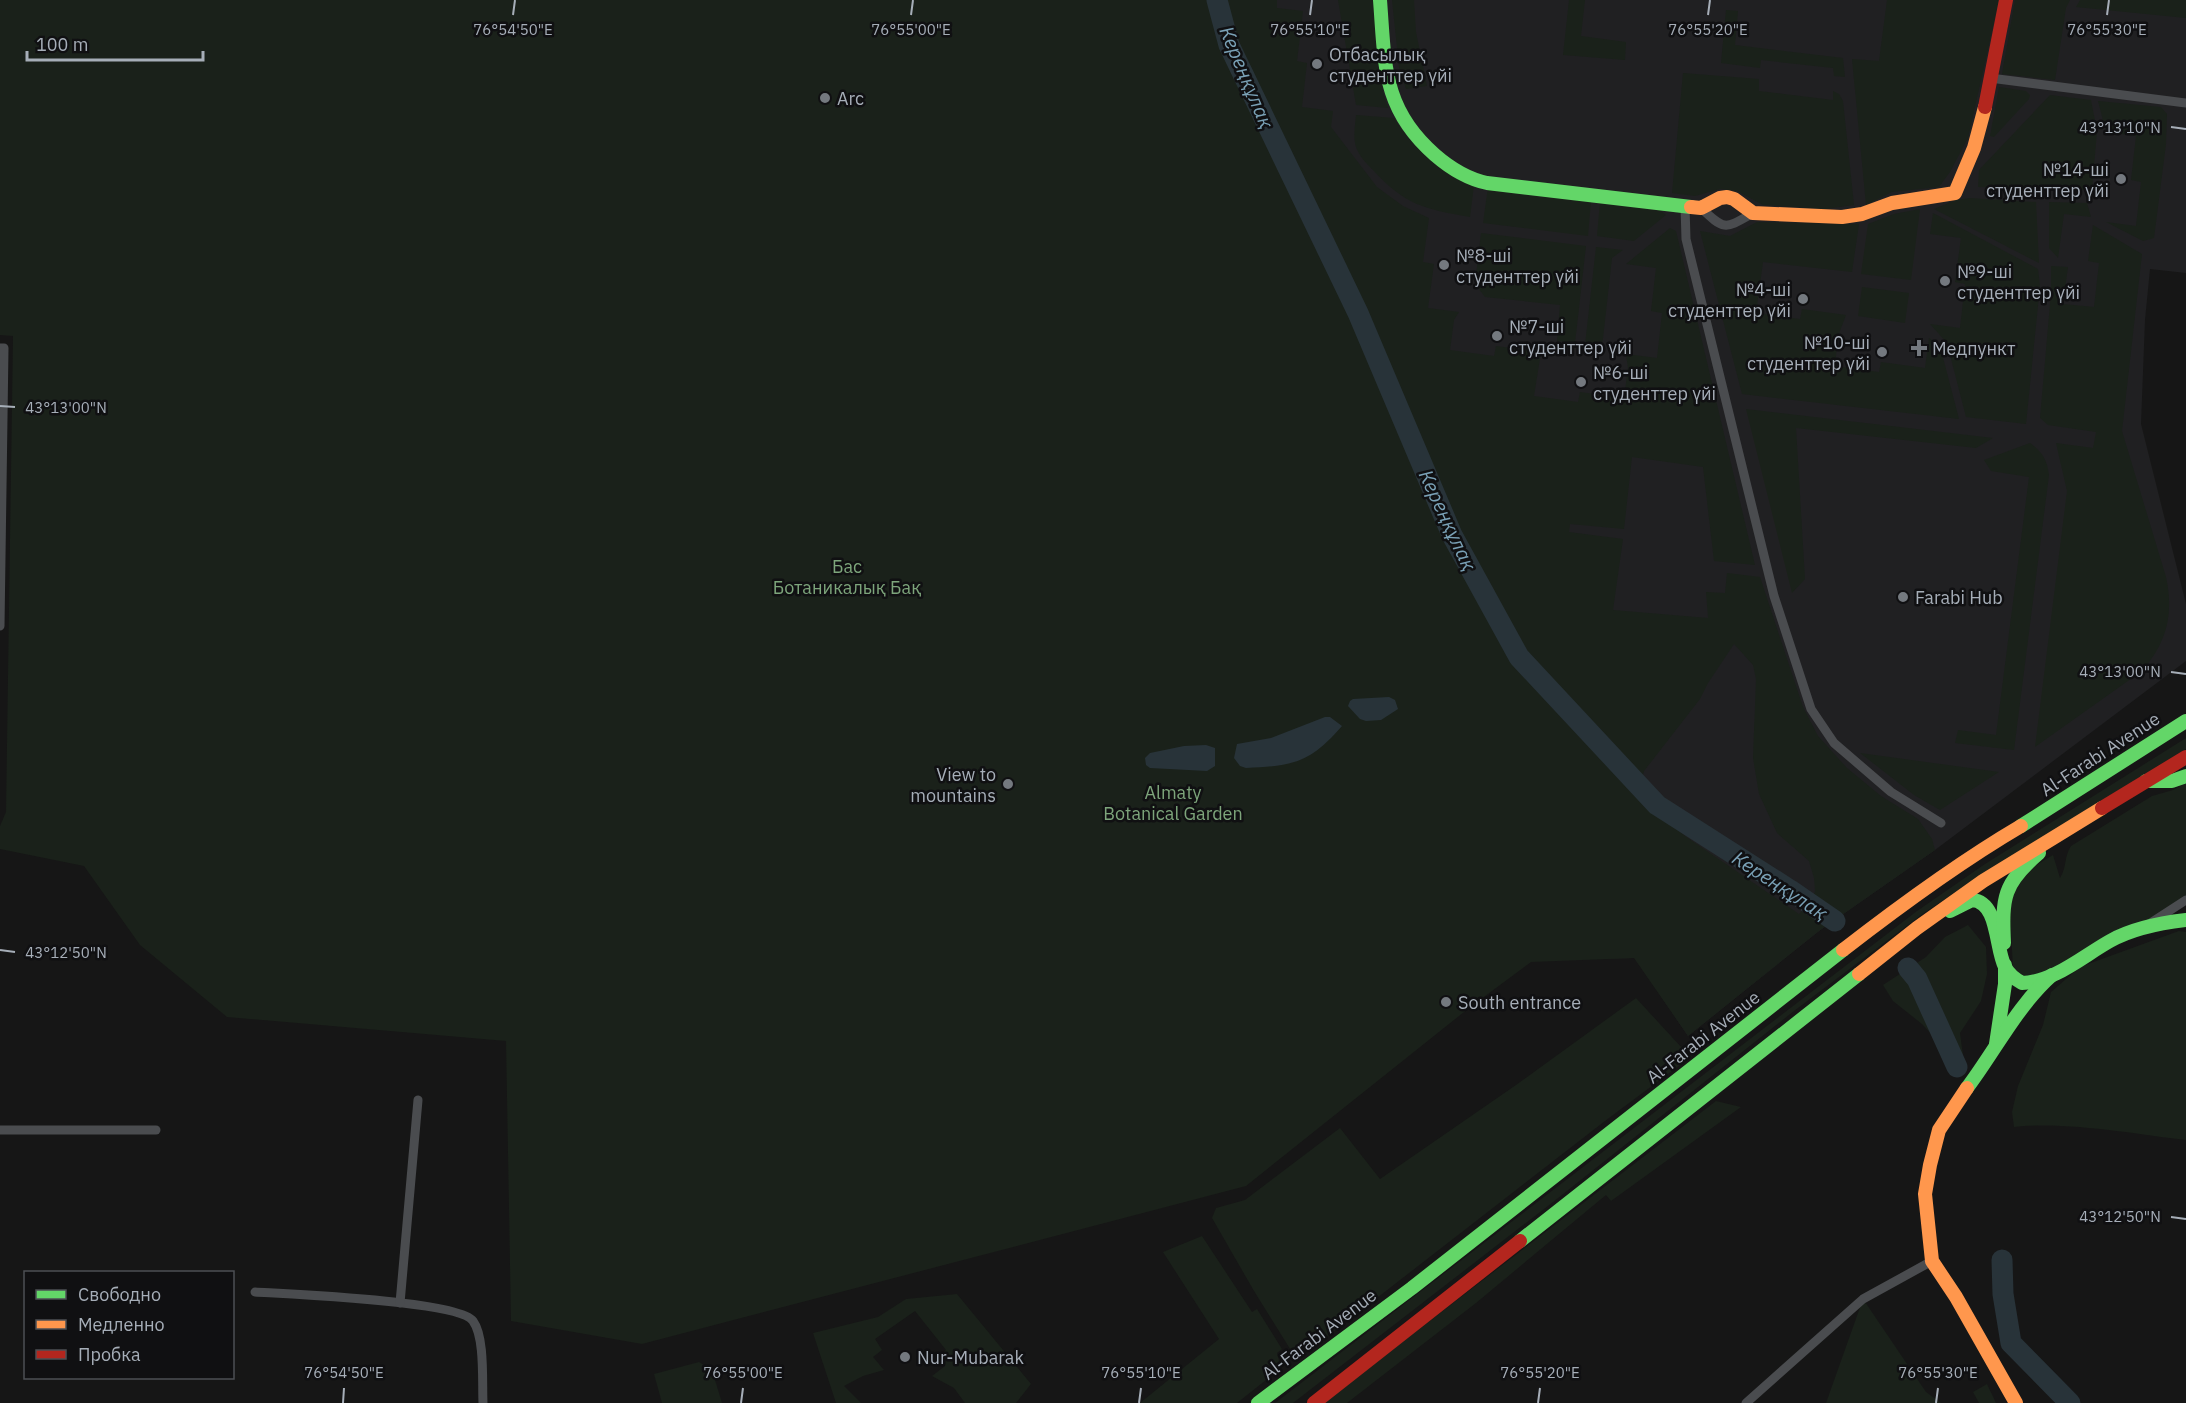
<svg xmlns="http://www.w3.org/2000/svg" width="2186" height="1403" font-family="'IBM Plex Sans',sans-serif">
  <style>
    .built { fill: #202022 }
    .green { fill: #1a211a; fill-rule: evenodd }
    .water { fill: #283339 }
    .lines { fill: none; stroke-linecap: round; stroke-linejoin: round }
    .river { stroke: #283339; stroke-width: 21 }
    .street { stroke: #4a4c4f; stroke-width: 9 }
    .fast { stroke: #63d668; stroke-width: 14 }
    .slow { stroke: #ff974d; stroke-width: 14 }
    .jam { stroke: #b3261e; stroke-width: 14 }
    .ticks { fill: none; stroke: #a6aeb8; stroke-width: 2 }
    .poi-dot { fill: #74797f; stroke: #101012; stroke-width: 2 }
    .labels { text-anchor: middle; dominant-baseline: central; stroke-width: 5; stroke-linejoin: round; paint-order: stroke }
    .poi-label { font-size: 18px; fill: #a6aeb8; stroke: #101012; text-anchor: start }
    .park-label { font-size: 18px; fill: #7da57b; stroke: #101012 }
    .street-label { font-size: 18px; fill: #a6aeb8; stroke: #101012 }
    .water-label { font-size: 20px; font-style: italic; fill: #7aa1b6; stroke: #101012 }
    .ticks-label { font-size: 15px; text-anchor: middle; fill: #a6aeb8; stroke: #101012; stroke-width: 5; stroke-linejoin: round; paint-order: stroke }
  </style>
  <rect width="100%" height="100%" fill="#161616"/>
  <polygon class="built" points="1242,0 2186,0 2186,273 2150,269 2145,320 2141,424 2186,604 2186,661 1935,850 1819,931 1688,1036 1635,958 1598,959"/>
  <g class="green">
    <path d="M0 0H1277V8L1303 11 1297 61 1307 63 1302 107 1333 111 1331 127 1377 187 1403 206 1429 218 1423 262 1434 264 1428 308 1459 312 1454 320 1450 350 1494 356 1496 346 1541 352 1534 396 1578 402 1580 392 1624 398 1628 368 1626 354 1657 358 1662 313 1651 311 1656 268 1626 264 1670 228 1676 231 1755 565 1714 561 1703 467 1632 457 1624 529 1570 524 1569 532 1623 539 1613 610 1708 618 1706 592 1725 593 1727 573 1760 577 1803 707 1818 736 1847 768 1881 796 1918 819 1932 839 1935 850 1819 931 1688 1036 1634 958 1531 962 1469 1008 1246 1186 642 1344 511 1321 506 1041 227 1017 140 945 84 866 0 849V826L6 812 13 336 0 335ZM1734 644 1753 665 1756 679 1753 758 1759 794 1777 833 1809 861 1814 878 1815 891 1812 900 1799 914 1685 836 1647 804 1641 795 1640 785 1644 771 1700 699 1708 683Z"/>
    <polygon points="1338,0 1374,0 1383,92 1388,108 1356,105"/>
    <polygon points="1392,0 1414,0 1416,32 1427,86 1406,89 1399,67"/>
    <polygon points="1569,0 1585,0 1581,36 1626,42 1625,60 1563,55"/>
    <polygon points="1887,0 1999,0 1968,138 1950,172 1939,187 1892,192 1866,205 1852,59 1879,61"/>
    <polygon points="2015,0 2070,0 2066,8 2055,80 2002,74"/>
    <polygon points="2080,0 2186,0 2186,18 2076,7"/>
    <polygon points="1726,10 1738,11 1735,45 1843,58 1845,77 1834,76 1833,68 1761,60 1760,68 1721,63"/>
    <polygon points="1683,73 1759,79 1759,91 1833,100 1833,91 1839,94 1843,101 1854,205 1825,209 1763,205 1737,191 1720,189 1695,196 1672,193"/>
    <polygon points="1999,87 2026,91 2030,95 2029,99 1994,137 1990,136"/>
    <polygon points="2050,95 2091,100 2097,131 2092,190 1978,187 1979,170"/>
    <polygon points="2098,101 2161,107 2167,114 2166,144 2154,238 2143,241 2106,222 2136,226 2141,182 2131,180 2136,136 2106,132"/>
    <path d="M1356 115 1394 118C1415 151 1439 168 1474 185L1470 217C1424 209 1405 205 1373 170 1367 164 1359 156 1356 147 1353 137 1355 126 1356 115Z"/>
    <polygon points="1488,187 1591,201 1588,236 1483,223"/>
    <polygon points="1970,198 2036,202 2039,263 1934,209 1956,200"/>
    <polygon points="1600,202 1653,208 1660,210 1666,215 1634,241 1597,236"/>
    <polygon points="2049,202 2087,203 2091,217 2064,214 2058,258 2049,248"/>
    <polygon points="1920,209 1911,280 1861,274 1868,224 1894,214"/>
    <polygon points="1933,213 2038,269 2040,286 2026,424 1966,417 1947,343 1930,324 1960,328 1965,284 1955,282 1961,238 1930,234"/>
    <polygon points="1757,222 1859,224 1852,272 1763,262 1756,313 1800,319 1802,309 1846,315 1838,336 1835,366 1879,372 1881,362 1925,368 1929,338 1940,346 1959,419 1742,394 1700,231 1730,236"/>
    <path d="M2093 225 2142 254 2122 431 2166 577C2174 614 2167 642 2142 671L2035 747 2067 491 2056 443 2093 448 2096 432 2048 425 2040 418 2051 293V266L2068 267 2063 304 2094 307 2099 263 2088 261Z"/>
    <polygon points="1481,233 1586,246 1575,343 1557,341 1560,305 1485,297 1475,284"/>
    <polygon points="1596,247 1623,250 1612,258 1602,347 1585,345"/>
    <polygon points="1862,287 1909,293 1905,323 1858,316"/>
    <polygon points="1746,409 1993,438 1976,448 1796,428 1805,579 1792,593"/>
    <path d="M2030 443C2042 452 2047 459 2049 475L2014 750 1955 743 1958 730 1996 735 2029 477 1991 471 1984 460Z"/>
    <polygon points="2186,738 2186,749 1987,871 1921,915 1794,1011 1553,1202 1293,1403 1275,1403 1917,911 1985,864"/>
    <polygon points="1860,753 1999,772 1940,810 1914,795"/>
    <path d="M2186 783V900L2034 982 2013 971 2010 908 2012 885 2031 868 2053 855 2060 878C2067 867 2064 856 2071 846L2152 796 2173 790Z"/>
    <polygon points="1968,925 1986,947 1987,974 1981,1001 1960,1033 1965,1070 1922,1024 1893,1001 1883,985 1926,957 1945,937"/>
    <path d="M2179 931 2186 932V1140C2135 1134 2065 1121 2014 1127L2012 1112 2018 1086 2043 1025 2051 992 2080 967Z"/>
    <polygon points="1636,998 1682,1048 1692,1056 1605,1121 1297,1360 1254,1291 1212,1218 1216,1208 1245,1200 1340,1128 1380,1179 1516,1085"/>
    <polygon points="1716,1101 1741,1107 1611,1201 1606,1195 1476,1303 1347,1403 1323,1403"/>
    <polygon points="1202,1236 1252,1312 1257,1309 1282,1349 1277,1353 1281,1368 1237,1403 1140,1403 1219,1339 1163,1252"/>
    <polygon points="957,1294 1031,1384 1016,1403 965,1403 954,1388 932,1376 945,1366 938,1357 946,1350 915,1311 875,1339 882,1350 873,1357 884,1370 863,1376 844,1386 861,1403 836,1403 813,1333 878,1317 906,1299"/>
    <polygon points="1863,1299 1926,1392 1941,1403 1826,1403"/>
    <polygon points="699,1362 712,1370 722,1403 662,1403 654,1374"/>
    <polygon points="1987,1384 1996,1403 1979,1403 1973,1392"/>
  </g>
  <g class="water">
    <polygon points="1389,697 1395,700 1398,709 1381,720 1366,721 1360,719 1348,706 1350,701 1353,699"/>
    <path d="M1325 717H1330L1342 726C1310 763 1293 766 1246 768L1240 766 1234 758 1237 744 1271 738Z"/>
    <polygon points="1184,746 1206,745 1215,748 1215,766 1207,771 1150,768 1146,765 1145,758 1150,753"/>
  </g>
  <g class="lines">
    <g class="river">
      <polyline points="1217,0 1229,45 1358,313 1452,535 1519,657 1657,805 1790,890 1835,921"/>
      <polyline points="1908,968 1917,979 1957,1067"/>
      <polyline points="2002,1260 2003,1294 2011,1343 2070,1403"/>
    </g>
    <g class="street">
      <polyline points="1990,78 2186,103"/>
      <polyline points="1685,206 1686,239 1774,596 1811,709 1834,743 1891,792 1941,823"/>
      <path d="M1701 208C1725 231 1725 229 1753 213"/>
      <polyline points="0,348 4,348 0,626"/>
      <polyline points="2149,924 2186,900"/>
      <polyline points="0,1130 156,1130"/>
      <path d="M255 1292C287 1294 459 1301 473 1321 485 1337 482 1382 483 1403"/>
      <polyline points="400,1303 418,1100"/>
      <polyline points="1746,1403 1863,1299 1932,1261"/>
    </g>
    <g class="fast">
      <path d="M1380 0C1385 64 1382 109 1435 155 1450 168 1468 179 1487 183L1691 207"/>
      <polyline points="2146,781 2172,781 2186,776"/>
      <polyline points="2021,826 2186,721"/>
      <path d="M1950 911 1972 900C1999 902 1995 948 2005 967 2009 975 2015 979 2022 983 2054 982 2083 956 2110 941 2133 928 2160 923 2186 920"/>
      <path d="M2004 943C2002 897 2003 884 2039 853"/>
      <polyline points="1996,1044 2005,984 2005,965"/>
      <path d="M1967 1088C1995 1051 2017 1006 2052 975"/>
      <polyline points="1520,1241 1859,974"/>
      <polyline points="1258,1403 1412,1288 1843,950"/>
    </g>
    <g class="slow">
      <polyline points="1691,207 1701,208 1720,198 1727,197 1734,199 1753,213 1842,217 1862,214 1892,203 1955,193 1974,148 1985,107"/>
      <path d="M1843 950C1901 905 1958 863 2021 826"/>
      <polyline points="1859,974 1917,928 1983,881 2102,808"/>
      <polyline points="1967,1088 1939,1130 1930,1165 1925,1194 1932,1261 1956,1297 2016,1403"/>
    </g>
    <g class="jam">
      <polyline points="1985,107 2006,0"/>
      <polyline points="2102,808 2186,757"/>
      <polyline points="1314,1403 1520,1241"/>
    </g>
  </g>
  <path class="ticks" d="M513 15 515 0M911 15 913 0M1310 15 1312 0M1708 15 1710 0M2107 15 2109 0M2171 127 2186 129M0 406 15 407M2171 672 2186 674M0 950 15 952M2171 1217 2186 1219M343 1403 344 1388M741 1403 743 1388M1139 1403 1141 1388M1538 1403 1540 1388M1936 1403 1938 1388"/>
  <g class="poi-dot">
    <circle cx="1317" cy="64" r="6"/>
    <circle cx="825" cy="98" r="6"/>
    <circle cx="2121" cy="179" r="6"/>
    <circle cx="1444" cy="265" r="6"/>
    <circle cx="1945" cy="281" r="6"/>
    <circle cx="1803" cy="299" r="6"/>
    <circle cx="1497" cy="336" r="6"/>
    <path d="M1916 339h6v6h6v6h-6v6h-6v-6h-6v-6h6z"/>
    <circle cx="1882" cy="352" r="6"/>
    <circle cx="1581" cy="382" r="6"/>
    <circle cx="1903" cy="597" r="6"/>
    <circle cx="1008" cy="784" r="6"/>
    <circle cx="1446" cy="1002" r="6"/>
    <circle cx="905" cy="1357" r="6"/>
  </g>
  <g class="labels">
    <g class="poi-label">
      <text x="1329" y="54">Отбасылық<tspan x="1329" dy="21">студенттер үйі</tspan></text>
      <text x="837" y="98">Arc</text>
      <text x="2109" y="169" text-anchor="end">№14-ші<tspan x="2109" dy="21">студенттер үйі</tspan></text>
      <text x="1456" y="255">№8-ші<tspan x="1456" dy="21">студенттер үйі</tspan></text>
      <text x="1957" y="271">№9-ші<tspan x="1957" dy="21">студенттер үйі</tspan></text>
      <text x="1791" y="289" text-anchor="end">№4-ші<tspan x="1791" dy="21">студенттер үйі</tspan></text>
      <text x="1509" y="326">№7-ші<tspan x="1509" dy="21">студенттер үйі</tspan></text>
      <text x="1870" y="342" text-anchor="end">№10-ші<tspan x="1870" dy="21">студенттер үйі</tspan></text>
      <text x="1932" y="348">Медпункт</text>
      <text x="1593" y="372">№6-ші<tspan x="1593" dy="21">студенттер үйі</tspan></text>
      <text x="1915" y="597">Farabi Hub</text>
      <text x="996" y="774" text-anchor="end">View to<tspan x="996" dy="21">mountains</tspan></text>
      <text x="1458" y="1002">South entrance</text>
      <text x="917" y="1357">Nur-Mubarak</text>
    </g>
    <g class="park-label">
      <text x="847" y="566">Бас<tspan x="847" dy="21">Ботаникалық Бақ</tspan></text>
      <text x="1173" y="792">Almaty<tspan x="1173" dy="21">Botanical Garden</tspan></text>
    </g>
    <g class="street-label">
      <text transform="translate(2100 754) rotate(-33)">Al-Farabi Avenue</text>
      <text transform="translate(1703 1037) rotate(-38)">Al-Farabi Avenue</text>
      <text transform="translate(1319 1334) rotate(-37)">Al-Farabi Avenue</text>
    </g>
    <g class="water-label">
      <text transform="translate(1247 77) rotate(67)">Кереңқұлақ</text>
      <text transform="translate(1448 520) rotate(65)">Кереңқұлақ</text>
      <text transform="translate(1780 885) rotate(33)">Кереңқұлақ</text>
    </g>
  </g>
  <g class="ticks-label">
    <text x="513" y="35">76°54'50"E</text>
    <text x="911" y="35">76°55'00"E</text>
    <text x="1310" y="35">76°55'10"E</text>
    <text x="1708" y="35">76°55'20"E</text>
    <text x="2107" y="35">76°55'30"E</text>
    <text x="2120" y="133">43°13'10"N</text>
    <text x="66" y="413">43°13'00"N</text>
    <text x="2120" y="677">43°13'00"N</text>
    <text x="66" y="958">43°12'50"N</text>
    <text x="2120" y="1222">43°12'50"N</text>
    <text x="344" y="1378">76°54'50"E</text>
    <text x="743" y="1378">76°55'00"E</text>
    <text x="1141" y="1378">76°55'10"E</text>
    <text x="1540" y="1378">76°55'20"E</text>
    <text x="1938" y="1378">76°55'30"E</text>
  </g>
  <rect x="24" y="1271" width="210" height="108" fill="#101012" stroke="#4c4f54" stroke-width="1.5"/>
  <rect x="36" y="1290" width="30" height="9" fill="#63d668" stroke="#4c4f54" stroke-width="1.5"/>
  <text x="78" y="1301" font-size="18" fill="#a6aeb8">Свободно</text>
  <rect x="36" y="1320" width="30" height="9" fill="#ff974d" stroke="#4c4f54" stroke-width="1.5"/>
  <text x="78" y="1331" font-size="18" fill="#a6aeb8">Медленно</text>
  <rect x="36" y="1350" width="30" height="9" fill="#b3261e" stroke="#4c4f54" stroke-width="1.5"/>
  <text x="78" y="1361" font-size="18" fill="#a6aeb8">Пробка</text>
  <path d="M27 51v9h176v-9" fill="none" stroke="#a6aeb8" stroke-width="3"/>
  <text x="36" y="51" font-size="18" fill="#a6aeb8" stroke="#101012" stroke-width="4.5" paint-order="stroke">100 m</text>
</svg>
